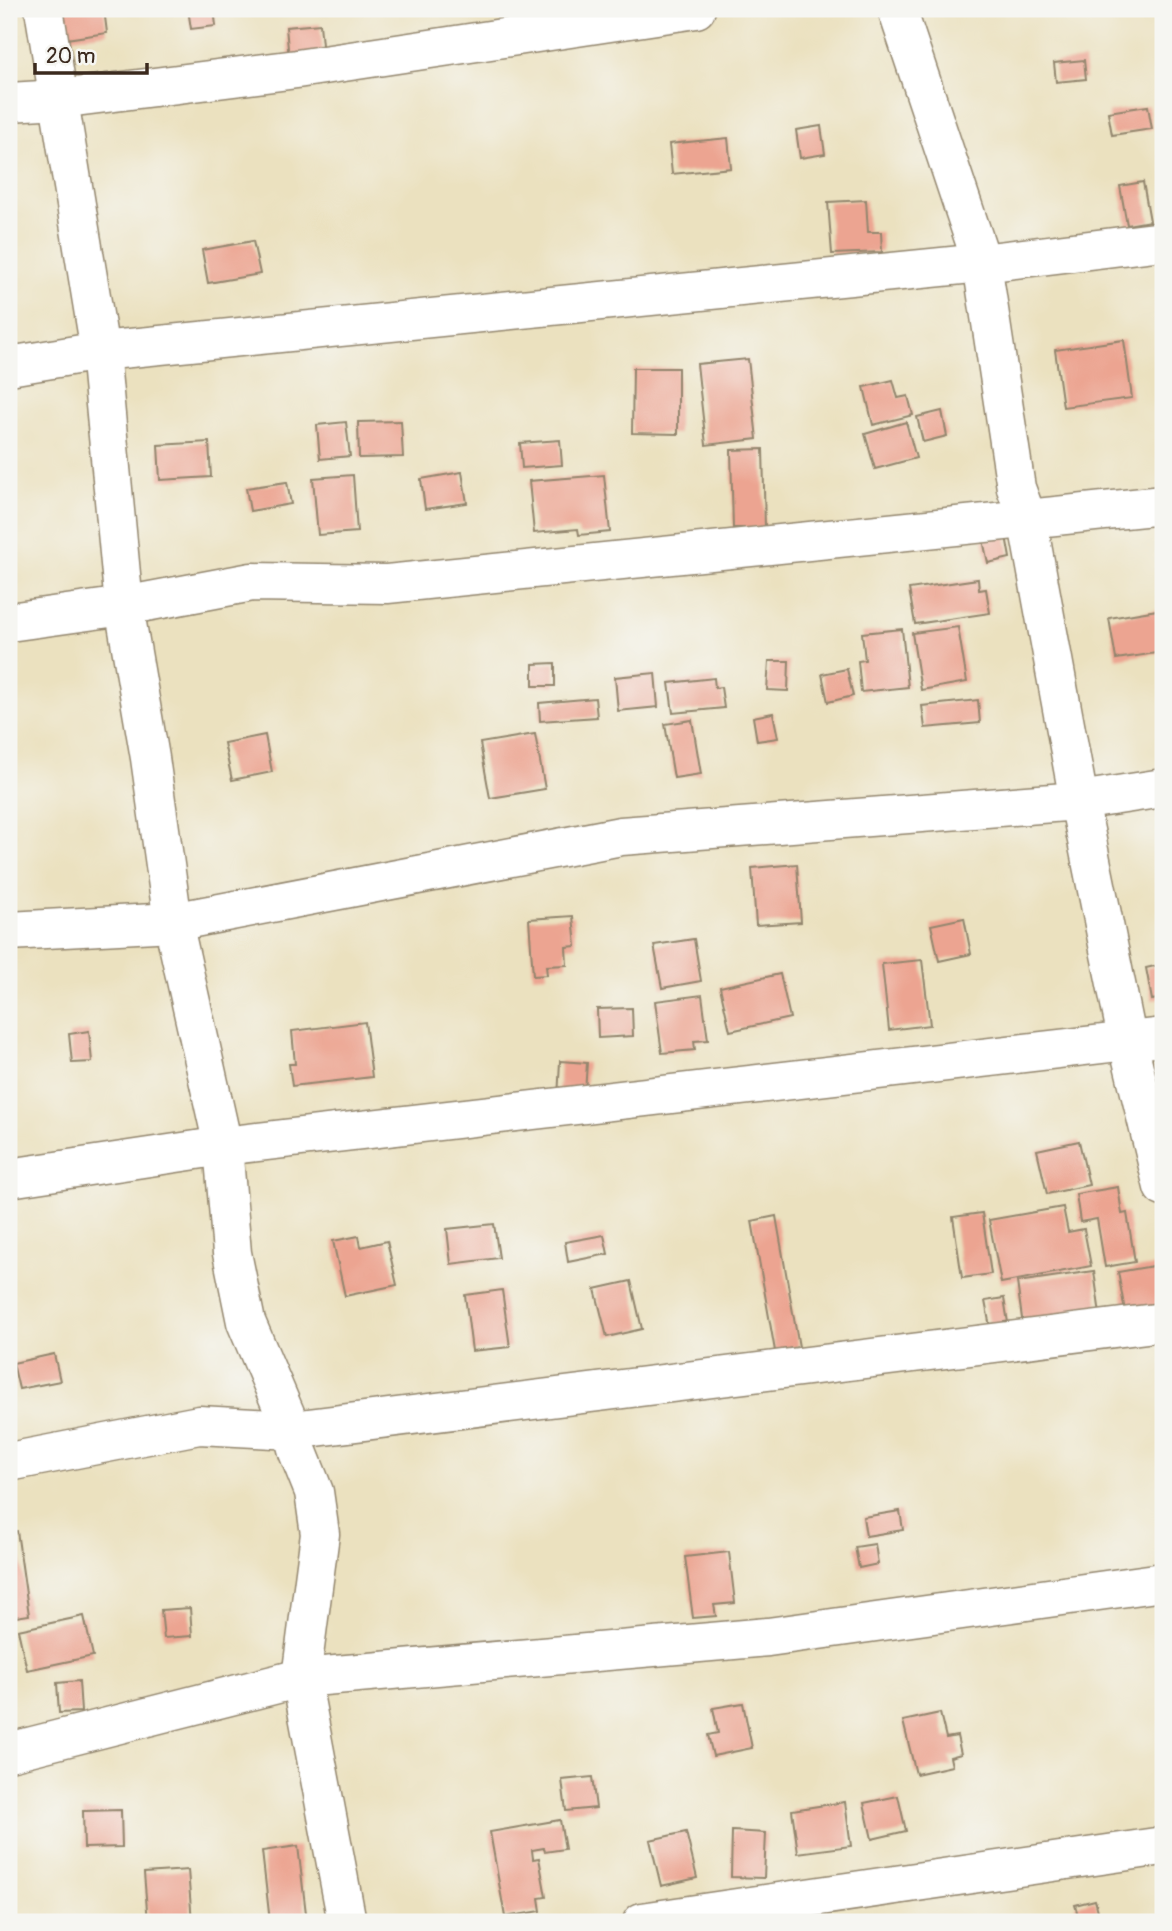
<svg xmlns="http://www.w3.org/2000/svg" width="1172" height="1931" font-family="Pangolin,sans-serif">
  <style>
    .building { fill: #eca491 }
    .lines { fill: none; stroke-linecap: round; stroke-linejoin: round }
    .street-casing { stroke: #93866e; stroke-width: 41 }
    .street { stroke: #fff; stroke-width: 38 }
  </style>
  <rect width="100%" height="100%" fill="#f6f6f2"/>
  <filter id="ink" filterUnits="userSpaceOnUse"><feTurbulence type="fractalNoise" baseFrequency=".0143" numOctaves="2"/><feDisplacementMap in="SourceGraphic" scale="14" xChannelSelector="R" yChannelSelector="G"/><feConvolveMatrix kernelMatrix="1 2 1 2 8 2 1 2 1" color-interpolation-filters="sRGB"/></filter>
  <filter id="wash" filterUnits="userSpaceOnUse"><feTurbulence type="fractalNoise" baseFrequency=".00686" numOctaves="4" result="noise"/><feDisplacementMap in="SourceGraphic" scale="28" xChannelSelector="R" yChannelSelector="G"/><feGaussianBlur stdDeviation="1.57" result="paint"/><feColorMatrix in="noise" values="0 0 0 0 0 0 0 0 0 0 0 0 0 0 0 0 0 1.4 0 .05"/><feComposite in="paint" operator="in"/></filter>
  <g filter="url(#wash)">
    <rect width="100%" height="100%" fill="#ebe1bf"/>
    <g id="blocks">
      <g class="building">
        <polygon points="61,9 104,9 107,33 66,39"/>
        <polygon points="188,9 214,9 216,26 191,29"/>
        <polygon points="320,24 323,56 289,59 286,27"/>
        <polygon points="1084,60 1086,79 1056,82 1054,63"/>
        <polygon points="1148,106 1152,129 1112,135 1108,112"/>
        <polygon points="821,126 825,154 800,158 796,130"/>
        <polygon points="728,138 731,168 672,174 669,144"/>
        <polygon points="1143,182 1150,221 1127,225 1120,186"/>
        <polygon points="866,200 868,232 881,232 882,252 832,254 828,202"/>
        <polygon points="253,241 260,274 208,283 202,250"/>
        <polygon points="9,297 17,331 9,333"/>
        <polygon points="1124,340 1132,398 1063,407 1055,350"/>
        <polygon points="748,359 757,439 706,445 697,364"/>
        <polygon points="633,368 678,368 678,434 632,433"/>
        <polygon points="893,380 898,398 908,396 913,415 873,425 864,387"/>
        <polygon points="942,411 947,436 923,442 917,417"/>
        <polygon points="401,421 403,457 359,458 358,422"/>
        <polygon points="346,422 350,456 320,459 317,425"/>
        <polygon points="906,422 916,458 875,469 865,434"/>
        <polygon points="560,440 562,465 522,468 520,443"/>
        <polygon points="209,442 211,477 160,480 158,445"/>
        <polygon points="763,449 765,528 733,528 731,450"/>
        <polygon points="462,472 467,503 425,509 421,479"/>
        <polygon points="353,475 357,532 318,535 313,478"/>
        <polygon points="604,475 610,532 579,535 578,529 534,533 529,481"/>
        <polygon points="287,482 291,504 250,511 246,488"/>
        <polygon points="1006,536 1010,558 988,563 983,540"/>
        <polygon points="978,579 979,590 986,589 990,613 915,624 909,589"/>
        <polygon points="1163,609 1163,652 1116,659 1109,618"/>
        <polygon points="958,627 967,682 921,690 912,633"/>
        <polygon points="902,629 908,687 861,692 858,661 865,660 862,633"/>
        <polygon points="769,661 789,661 788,691 767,690"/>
        <polygon points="555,663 555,686 533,686 533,664"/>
        <polygon points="847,669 853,696 828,702 822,674"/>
        <polygon points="655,673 658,707 618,711 615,677"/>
        <polygon points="714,678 715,688 721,687 724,708 673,713 669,683"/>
        <polygon points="595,698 597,717 540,721 539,703"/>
        <polygon points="978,700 980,723 925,728 922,706"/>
        <polygon points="773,713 778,738 757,741 753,717"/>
        <polygon points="692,720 701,774 674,778 665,724"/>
        <polygon points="535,734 545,789 490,798 480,743"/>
        <polygon points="265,735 272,772 232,780 224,743"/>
        <polygon points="797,864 801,922 756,925 752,868"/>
        <polygon points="573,916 576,946 566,947 567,965 546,966 547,975 533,976 529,919"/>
        <polygon points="964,918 971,954 939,961 931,925"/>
        <polygon points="694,939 701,981 662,988 654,945"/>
        <polygon points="922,960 930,1025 889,1030 882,964"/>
        <polygon points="1163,964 1163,998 1152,1000 1146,968"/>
        <polygon points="780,974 790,1018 730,1031 720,987"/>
        <polygon points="702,995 708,1040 694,1041 695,1050 662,1053 655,1001"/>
        <polygon points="632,1008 633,1036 598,1038 597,1009"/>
        <polygon points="365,1022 372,1077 292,1086 289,1064 295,1064 292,1031"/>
        <polygon points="89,1031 92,1062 72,1063 69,1034"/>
        <polygon points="560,1061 587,1063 585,1092 558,1098"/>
        <polygon points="1079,1141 1089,1185 1047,1194 1037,1150"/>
        <polygon points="1118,1187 1122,1214 1127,1213 1135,1262 1105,1267 1097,1219 1080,1222 1076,1194"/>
        <polygon points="1063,1207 1068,1232 1084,1229 1091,1266 1001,1283 989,1220"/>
        <polygon points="982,1213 991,1274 962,1278 953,1217"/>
        <polygon points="776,1216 799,1347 775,1351 752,1221"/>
        <polygon points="494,1224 499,1258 451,1264 447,1229"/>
        <polygon points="604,1235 608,1254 568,1262 565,1242"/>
        <polygon points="359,1236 361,1247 387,1241 397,1285 345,1296 333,1241"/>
        <polygon points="1159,1265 1163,1291 1163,1311 1126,1317 1118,1272"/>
        <polygon points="1094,1271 1101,1322 1024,1333 1017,1282"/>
        <polygon points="631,1281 642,1329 607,1337 595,1289"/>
        <polygon points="502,1290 510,1347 472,1351 465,1295"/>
        <polygon points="1004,1298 1009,1329 991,1332 985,1301"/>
        <polygon points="54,1354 60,1381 19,1389 13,1363"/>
        <polygon points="900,1511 903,1530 866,1536 863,1517"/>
        <polygon points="17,1531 29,1615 9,1618 9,1532"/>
        <polygon points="875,1544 878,1564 859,1568 855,1547"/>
        <polygon points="729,1552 735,1603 714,1605 716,1616 693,1618 685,1557"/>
        <polygon points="190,1608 192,1636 164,1638 161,1610"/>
        <polygon points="84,1616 93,1656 27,1670 18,1630"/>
        <polygon points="79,1681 81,1712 59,1713 57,1683"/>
        <polygon points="743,1703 752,1748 713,1756 708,1735 718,1733 713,1708"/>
        <polygon points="940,1713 946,1738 957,1736 961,1754 950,1757 952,1766 916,1774 903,1721"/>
        <polygon points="592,1777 596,1808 566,1811 562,1780"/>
        <polygon points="898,1796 906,1831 872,1839 864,1803"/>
        <polygon points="845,1802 851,1846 798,1853 792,1810"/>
        <polygon points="121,1810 122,1847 84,1848 83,1811"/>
        <polygon points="560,1820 565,1849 545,1852 544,1848 532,1850 533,1859 539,1858 546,1897 539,1898 541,1911 505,1917 490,1832"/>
        <polygon points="732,1831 766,1833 764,1878 731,1877"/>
        <polygon points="686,1832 697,1878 661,1886 650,1840"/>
        <polygon points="298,1846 307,1922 270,1922 262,1851"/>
        <polygon points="188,1870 192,1922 148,1922 144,1873"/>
        <polygon points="1095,1900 1101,1922 1080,1922 1075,1905"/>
      </g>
    </g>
  </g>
  <g filter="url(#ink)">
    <use href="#blocks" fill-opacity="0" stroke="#93866e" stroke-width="2"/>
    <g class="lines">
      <defs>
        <g id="street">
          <polyline points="44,9 100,351 124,606 150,758 173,922 223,1146 232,1253 246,1322 292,1430 298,1452 314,1492 320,1534 301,1678 347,1922"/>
          <polyline points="897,9 982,263 1016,488 1027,518 1079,801 1128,1043 1163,1187"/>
          <polyline points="9,102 59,99 297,69 696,9"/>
          <polyline points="9,366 100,351 982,263 1163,241"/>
          <polyline points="9,622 124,606 252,582 387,584 1163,505"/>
          <polyline points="9,931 173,922 621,836 1079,801 1163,788"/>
          <polyline points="9,1178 223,1146 1163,1037"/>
          <polyline points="9,1462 199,1425 292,1430 1163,1322"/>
          <polyline points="9,1752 301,1678 768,1637 1163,1582"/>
          <polyline points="642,1922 1163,1846"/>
        </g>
      </defs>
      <use href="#street" class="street-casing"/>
      <use href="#street" class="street"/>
    </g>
  </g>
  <rect width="1172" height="1931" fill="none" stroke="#f6f6f2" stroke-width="35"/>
  <path d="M35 63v10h112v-10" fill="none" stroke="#3b2a1e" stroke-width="3.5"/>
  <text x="46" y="63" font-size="21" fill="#3b2a1e" stroke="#f6f6f2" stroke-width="5" paint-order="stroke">20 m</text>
</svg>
